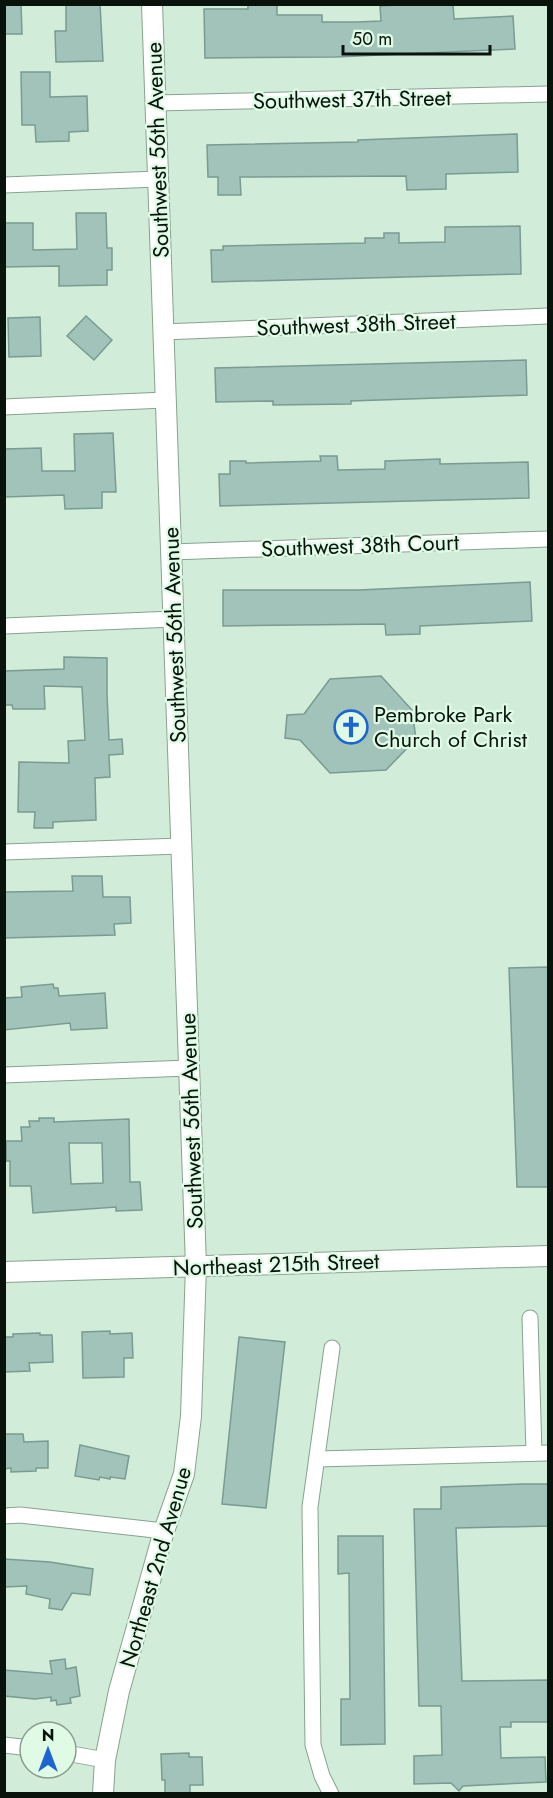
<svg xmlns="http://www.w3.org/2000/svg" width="553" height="1798" font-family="Jost,sans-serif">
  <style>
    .building { fill: #a1c3b9; stroke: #7a9b91; stroke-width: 1.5; fill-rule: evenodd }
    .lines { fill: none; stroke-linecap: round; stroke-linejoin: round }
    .minor-casing { stroke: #88a28f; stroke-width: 17 }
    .tertiary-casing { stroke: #88a28f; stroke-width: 22 }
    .minor { stroke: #fff; stroke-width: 15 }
    .tertiary { stroke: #fff; stroke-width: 20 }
    .labels { text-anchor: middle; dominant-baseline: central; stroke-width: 4.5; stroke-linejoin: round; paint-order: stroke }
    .street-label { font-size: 22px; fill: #09130c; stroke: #dffbe6 }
    .poi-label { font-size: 22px; fill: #09130c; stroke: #dffbe6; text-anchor: start }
  </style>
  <rect width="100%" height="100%" fill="#d1edd9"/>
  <g class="building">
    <polygon points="4,4 21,4 22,34 4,34"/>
    <polygon points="66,4 100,4 103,61 56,62 55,31 66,31"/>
    <polygon points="415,4 453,4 454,19 513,16 515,49 335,57 205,58 204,9 248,9 248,5 277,5 277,15 322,15 322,22 357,22 381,21 380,6"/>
    <polygon points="21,72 50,72 50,97 87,96 88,131 69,132 69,141 36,142 35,125 22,125"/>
    <polygon points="517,134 518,172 446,174 446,189 407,190 406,176 240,177 241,195 218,195 218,177 208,177 207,145 358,142 358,140"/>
    <polygon points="76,213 106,213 107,248 112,248 112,270 107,270 107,285 59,286 59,266 4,267 4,223 33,223 33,250 77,249"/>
    <polygon points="520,226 521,274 212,282 211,250 223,250 223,246 365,243 365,238 384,238 384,233 399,233 399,243 445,242 445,227"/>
    <polygon points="86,316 112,340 94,360 67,336"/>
    <polygon points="40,317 41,356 9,357 8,318"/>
    <polygon points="526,360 527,395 351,401 351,404 273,405 273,401 216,402 215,368"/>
    <polygon points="113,433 116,492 102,492 102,508 65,509 64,495 5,497 4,449 41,448 42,471 75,471 74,434"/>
    <polygon points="320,456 337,456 338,470 385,469 385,461 440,459 440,464 528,462 529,498 220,506 219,474 230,474 230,461 246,461 246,463 321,461"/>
    <polygon points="530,582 532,621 420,626 420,634 386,635 385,624 223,626 223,590 359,590"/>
    <polygon points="64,657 107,658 107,694 109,740 122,739 123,754 109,755 110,777 95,778 96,820 53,822 53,828 34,828 35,812 18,812 19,762 69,763 68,741 85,740 82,687 44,686 45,709 13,709 12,705 4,705 4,671 64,669"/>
    <polygon points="381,676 412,710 416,739 386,770 330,773 300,740 285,738 287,715 304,714 330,679"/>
    <polygon points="72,876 102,876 103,897 130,897 131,923 114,924 115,935 4,938 4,892 73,891"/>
    <polygon points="549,967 549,1187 517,1187 509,968"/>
    <polygon points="53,984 54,988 58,988 59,996 105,993 107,1028 71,1030 70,1023 4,1030 4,998 22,997 21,987"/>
    <path d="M39 1118H54V1122L129 1119 130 1182H140L142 1210 116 1211V1207L33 1213 31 1186H10V1161H6V1141H22L21 1127H30L29 1121H39ZM69 1143H102L103 1183 71 1184Z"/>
    <polygon points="110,1331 110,1334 132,1333 133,1358 124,1358 124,1377 83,1378 82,1332"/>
    <polygon points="40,1333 40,1335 52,1335 53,1362 29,1363 30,1371 5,1372 4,1337 13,1337 13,1334"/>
    <polygon points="239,1337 285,1342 266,1508 222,1504"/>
    <polygon points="4,1434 23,1434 24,1442 48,1441 48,1468 36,1468 36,1471 11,1472 11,1468 4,1469"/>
    <polygon points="80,1445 129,1456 125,1479 110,1477 110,1479 100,1477 99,1480 75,1476"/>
    <polygon points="523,1484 549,1484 549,1526 456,1528 462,1681 548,1680 549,1722 511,1722 511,1727 500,1727 501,1758 545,1757 546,1782 463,1786 459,1791 451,1783 414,1784 414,1756 442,1755 441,1706 419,1706 414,1509 441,1509 441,1487"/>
    <polygon points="338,1536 383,1536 385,1744 341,1745 341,1699 350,1699 349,1573 338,1574"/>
    <polygon points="4,1559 50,1562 93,1569 90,1595 72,1593 62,1610 49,1608 50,1599 26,1594 27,1586 4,1587"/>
    <polygon points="65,1659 66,1669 76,1667 80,1696 70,1698 71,1703 57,1705 56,1700 51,1701 51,1697 35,1699 4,1696 4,1670 52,1674 50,1661"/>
    <polygon points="189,1753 189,1757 202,1757 203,1785 190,1785 190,1794 165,1794 165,1780 162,1780 161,1754"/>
  </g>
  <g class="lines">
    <defs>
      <g id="minor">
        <polyline points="155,103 548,94"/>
        <polyline points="4,185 158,179"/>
        <polyline points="163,332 548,316"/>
        <polyline points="4,407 165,400"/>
        <polyline points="171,552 548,539"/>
        <polyline points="4,626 174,619"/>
        <polyline points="4,852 181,846"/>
        <polyline points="4,1075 189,1068"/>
        <polyline points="530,1318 534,1453"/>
        <polyline points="317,1459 548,1453"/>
        <polyline points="4,1516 20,1515 164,1531"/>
        <polyline points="4,1745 30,1748"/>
        <polyline points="66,1753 105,1760"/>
        <polyline points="331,1794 322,1776 313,1745 310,1507 332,1348"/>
      </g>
      <g id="tertiary">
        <polyline points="4,1272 548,1256"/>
        <polyline points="103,1794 105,1760 119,1691 164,1531 184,1474 191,1416 196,1266 152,4"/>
      </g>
    </defs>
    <use href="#minor" class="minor-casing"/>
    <use href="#tertiary" class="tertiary-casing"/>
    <use href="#minor" class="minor"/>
    <use href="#tertiary" class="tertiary"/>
  </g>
  <defs>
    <symbol id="church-ring" viewBox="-11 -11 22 22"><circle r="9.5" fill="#dffbe6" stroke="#1e65d0" stroke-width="1.5"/><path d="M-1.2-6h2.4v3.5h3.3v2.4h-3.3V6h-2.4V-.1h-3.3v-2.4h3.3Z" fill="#1e65d0"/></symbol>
  </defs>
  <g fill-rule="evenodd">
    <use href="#church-ring" x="332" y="708" width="38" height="38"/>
  </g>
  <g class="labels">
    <g class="street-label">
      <text transform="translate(352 99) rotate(-1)">Southwest 37th Street</text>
      <text transform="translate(157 150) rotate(-92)">Southwest 56th Avenue</text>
      <text transform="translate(356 324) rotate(-2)">Southwest 38th Street</text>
      <text transform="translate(360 545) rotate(-2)">Southwest 38th Court</text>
      <text transform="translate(174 635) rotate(-92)">Southwest 56th Avenue</text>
      <text transform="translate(191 1121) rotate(-92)">Southwest 56th Avenue</text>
      <text transform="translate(276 1264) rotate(-2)">Northeast 215th Street</text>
      <text transform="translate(155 1567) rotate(-74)">Northeast 2nd Avenue</text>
    </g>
    <g class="poi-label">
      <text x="374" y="714">Pembroke Park<tspan x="374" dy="25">Church of Christ</tspan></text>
    </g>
  </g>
  <rect width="553" height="1798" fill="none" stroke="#09130c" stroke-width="12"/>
  <g transform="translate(48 1750)"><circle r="28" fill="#dffbe6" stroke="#899e8f" stroke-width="1.5"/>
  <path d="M0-4.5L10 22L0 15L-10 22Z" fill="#1e65d0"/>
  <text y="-9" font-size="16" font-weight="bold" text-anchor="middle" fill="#09130c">N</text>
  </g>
  <path d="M343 45v9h147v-9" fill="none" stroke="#09130c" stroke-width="3"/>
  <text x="352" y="45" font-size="18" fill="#09130c" stroke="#dffbe6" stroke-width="4.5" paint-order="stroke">50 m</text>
</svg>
